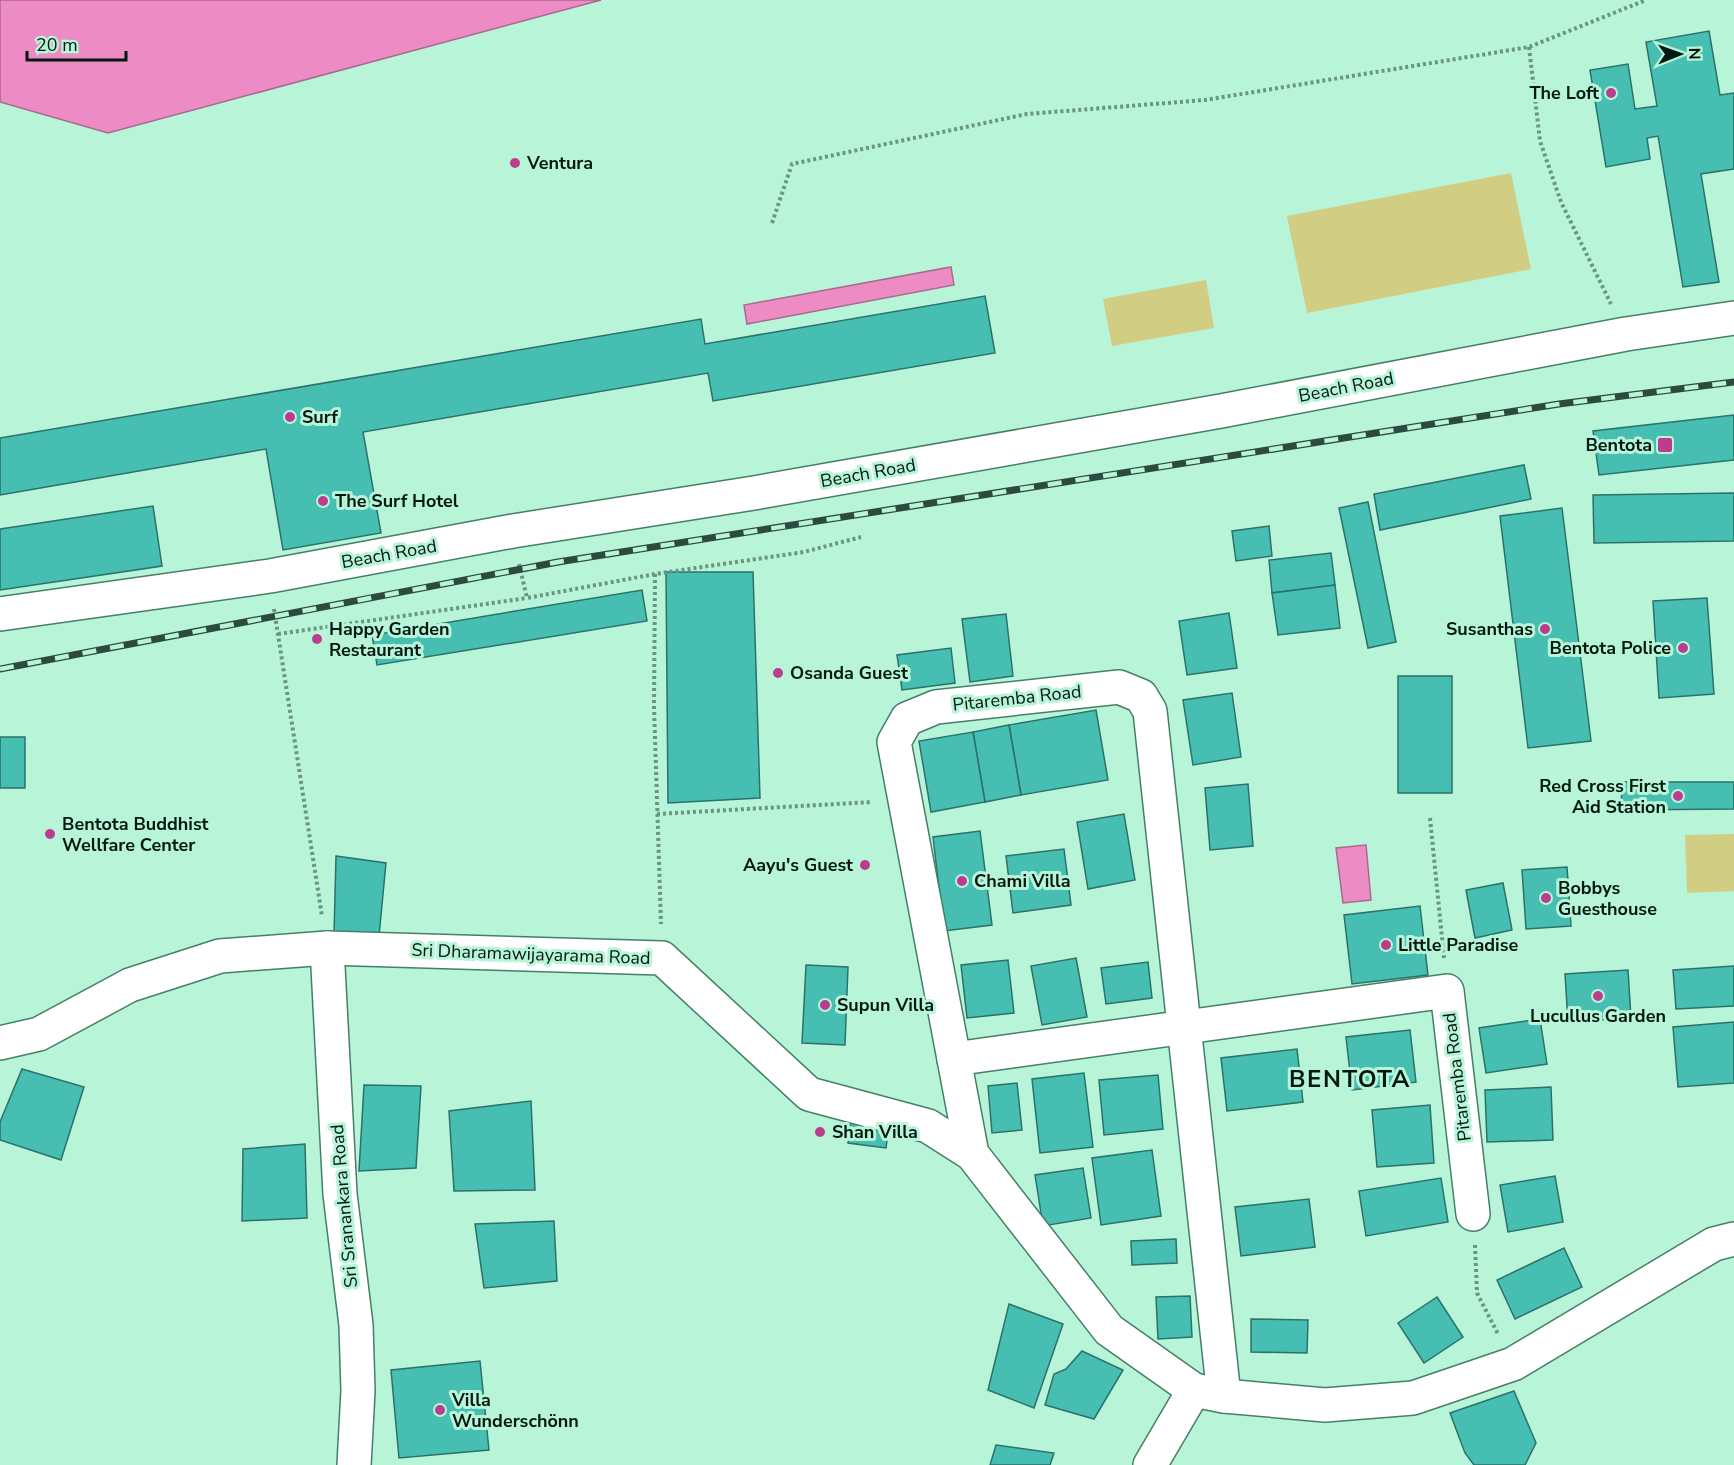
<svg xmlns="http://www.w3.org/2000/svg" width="1734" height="1465" font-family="'Nunito Sans',sans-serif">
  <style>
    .green { fill: #d1cd83 }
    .water { fill: #ed8cc4; stroke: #a76a8e; stroke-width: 1.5 }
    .building { fill: #46beb1; stroke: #2b726a; stroke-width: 1.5 }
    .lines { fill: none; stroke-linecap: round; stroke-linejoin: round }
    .minor-casing { stroke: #467f67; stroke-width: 36 }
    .path { stroke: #699581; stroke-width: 4; stroke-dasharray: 3 3; stroke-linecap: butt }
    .minor { stroke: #fff; stroke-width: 33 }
    .rail-casing { stroke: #2c4b3e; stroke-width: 7 }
    .rail { stroke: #b8f4d8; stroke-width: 4.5; stroke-dasharray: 14; stroke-linecap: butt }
    .poi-dot { fill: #bb3e8e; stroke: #b8f4d8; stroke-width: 2 }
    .labels { text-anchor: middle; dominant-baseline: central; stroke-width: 6; stroke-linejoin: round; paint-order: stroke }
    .poi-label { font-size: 18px; font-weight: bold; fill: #031910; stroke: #b8f4d8; text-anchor: start }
    .street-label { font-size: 18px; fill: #031910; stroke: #b8f4d8 }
    .district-label { font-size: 24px; font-weight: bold; letter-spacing: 1.5px; fill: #031910; stroke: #b8f4d8 }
  </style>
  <rect width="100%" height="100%" fill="#b8f4d8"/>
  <g class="green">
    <polygon points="1511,173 1531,269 1307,313 1287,216"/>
    <polygon points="1206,280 1214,328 1112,346 1103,299"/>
    <polygon points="1734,834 1734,891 1687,893 1685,835"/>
  </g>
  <g class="water">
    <polygon points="0,0 601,0 108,133 0,102"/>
    <polygon points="951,267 954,285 747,324 744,305"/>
    <polygon points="1366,845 1371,900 1343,903 1336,848"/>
  </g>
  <g class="building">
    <polygon points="1709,31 1720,95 1734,93 1734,169 1701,174 1719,282 1683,287 1658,136 1647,138 1650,159 1606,167 1590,70 1628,64 1635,109 1657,106 1646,42"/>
    <polygon points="985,296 995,353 713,401 708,373 363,432 381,533 283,550 266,449 0,495 0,438 701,319 705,344"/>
    <polygon points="1734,415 1734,460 1599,475 1593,431"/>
    <polygon points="1524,465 1531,499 1380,530 1374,494"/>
    <polygon points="1734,493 1734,541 1594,543 1593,495"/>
    <polygon points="1368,502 1396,642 1368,648 1339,508"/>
    <polygon points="153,506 162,566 0,590 0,529"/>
    <polygon points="1562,508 1591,741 1528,748 1500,516"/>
    <polygon points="1269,526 1272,556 1236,561 1232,531"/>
    <polygon points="1331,553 1335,585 1272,593 1269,560"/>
    <polygon points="666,572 753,572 760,798 668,803"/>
    <polygon points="1335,585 1340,628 1278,635 1272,593"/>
    <polygon points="642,590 647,621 377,665 372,635"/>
    <polygon points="1707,598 1714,694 1659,698 1653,601"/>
    <polygon points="1229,613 1237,668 1187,675 1179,621"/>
    <polygon points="1006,614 1013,676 970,682 962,619"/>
    <polygon points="951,648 955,683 902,690 897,655"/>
    <rect x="1398" y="676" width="54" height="117"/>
    <polygon points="1232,693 1241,757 1193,765 1183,700"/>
    <polygon points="1096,710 1108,780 1021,795 1009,725"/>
    <polygon points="1009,725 1021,795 985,802 973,732"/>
    <polygon points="973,732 985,802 931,812 919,741"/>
    <rect x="0" y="737" width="25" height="51"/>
    <polygon points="1622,782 1734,782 1734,809 1621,810"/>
    <polygon points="1248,784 1253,846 1210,850 1205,788"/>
    <polygon points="1124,814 1135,880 1088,889 1077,822"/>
    <polygon points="980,831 992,925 944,931 933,837"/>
    <polygon points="1064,849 1071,905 1013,913 1006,856"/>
    <polygon points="336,856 386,863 379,936 334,935"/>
    <polygon points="1567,867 1571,926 1526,929 1522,870"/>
    <polygon points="1503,883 1512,930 1475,938 1466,890"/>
    <polygon points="1420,906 1428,975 1352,984 1344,915"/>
    <polygon points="1076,958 1087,1017 1042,1025 1031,966"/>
    <polygon points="1008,960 1014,1013 967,1018 961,965"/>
    <polygon points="1148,962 1152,998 1106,1004 1101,968"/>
    <polygon points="806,965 848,967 845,1045 802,1043"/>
    <polygon points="1734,966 1734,1006 1676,1009 1673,970"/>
    <polygon points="1628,970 1631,1018 1568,1022 1565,974"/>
    <polygon points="1540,1019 1547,1064 1486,1073 1479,1028"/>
    <polygon points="1734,1022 1734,1083 1678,1087 1673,1027"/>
    <polygon points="1410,1030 1416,1082 1352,1090 1346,1037"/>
    <polygon points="1297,1049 1303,1102 1227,1111 1221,1058"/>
    <polygon points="22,1069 84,1087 61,1160 0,1140 0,1122"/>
    <polygon points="1084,1073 1093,1147 1040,1153 1032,1079"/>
    <polygon points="1158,1075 1163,1129 1104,1135 1099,1080"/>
    <polygon points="1017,1083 1022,1130 992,1133 988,1086"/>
    <polygon points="364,1085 421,1086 416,1168 359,1171"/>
    <polygon points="1551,1087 1553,1140 1487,1142 1485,1090"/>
    <polygon points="531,1101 535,1190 454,1191 449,1111"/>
    <polygon points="1430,1105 1434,1163 1377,1167 1372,1110"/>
    <polygon points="851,1120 889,1126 886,1148 848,1143"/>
    <polygon points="305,1144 307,1218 242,1221 243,1149"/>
    <polygon points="1152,1150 1161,1216 1101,1225 1092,1158"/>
    <polygon points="1083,1168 1091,1218 1043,1226 1035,1175"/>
    <polygon points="1555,1176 1563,1222 1508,1232 1500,1185"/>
    <polygon points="1441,1178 1448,1222 1366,1236 1359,1191"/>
    <polygon points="1309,1199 1315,1247 1241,1256 1235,1207"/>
    <polygon points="554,1221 557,1281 484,1288 475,1224"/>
    <polygon points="1176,1239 1177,1263 1132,1265 1131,1241"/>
    <polygon points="1564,1248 1582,1287 1515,1319 1497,1280"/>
    <polygon points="1190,1296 1192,1337 1158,1339 1156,1297"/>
    <polygon points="1437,1297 1463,1337 1424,1363 1398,1323"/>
    <polygon points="1009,1304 1063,1324 1034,1408 988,1390"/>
    <polygon points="1251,1319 1308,1320 1307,1353 1251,1352"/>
    <polygon points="1082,1351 1123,1370 1094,1419 1045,1405 1054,1374 1066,1369"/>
    <polygon points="480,1361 489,1450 399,1458 391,1370"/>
    <polygon points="1514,1391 1536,1443 1525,1465 1474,1465 1465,1453 1450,1413"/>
    <polygon points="996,1445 1054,1453 1050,1465 990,1465"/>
  </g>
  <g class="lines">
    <defs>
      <g id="minor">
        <polyline points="0,614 270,576 513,531 754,493 1221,411 1626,334 1734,318"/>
        <polyline points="327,948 340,1194 356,1325 358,1391 354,1465"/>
        <polyline points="0,1043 39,1034 130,985 220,956 327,948 662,958 809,1094 928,1126 972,1154 1109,1330 1194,1390 1224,1396 1325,1405 1413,1398 1513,1364 1714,1244 1734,1239"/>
        <polyline points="954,1059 1447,991 1473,1214"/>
        <polyline points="972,1154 894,742 907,719 936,707 1119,687 1141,696 1150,711 1224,1396"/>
        <polyline points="1150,1465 1194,1390"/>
      </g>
    </defs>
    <use href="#minor" class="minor-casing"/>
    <g class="path">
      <polyline points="1529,47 1540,141 1561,202 1611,304"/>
      <polyline points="772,223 792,164 1027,114 1205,100 1529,47 1646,0"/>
      <polyline points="519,564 527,598 655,574 804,552 861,537"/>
      <polyline points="655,574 654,706 661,924"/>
      <polyline points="274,609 322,916"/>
      <polyline points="278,634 527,598"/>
      <polyline points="657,814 872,802"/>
      <polyline points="1430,818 1444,958"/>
      <polyline points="1475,1245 1477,1293 1498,1334"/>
    </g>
    <use href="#minor" class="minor"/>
    <defs>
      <polyline id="rail" points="0,669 558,562 1559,404 1734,382"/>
    </defs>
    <use href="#rail" class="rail-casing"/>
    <use href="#rail" class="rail"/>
  </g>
  <g class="poi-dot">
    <circle cx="1611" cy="93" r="6"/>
    <circle cx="515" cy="163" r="6"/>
    <circle cx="290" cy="417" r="6"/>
    <rect x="1657" y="437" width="16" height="16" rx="3"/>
    <circle cx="323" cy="501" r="6"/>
    <circle cx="1545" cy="629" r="6"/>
    <circle cx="317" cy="639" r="6"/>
    <circle cx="1683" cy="648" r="6"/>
    <circle cx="778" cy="673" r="6"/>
    <circle cx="1678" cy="796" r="6"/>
    <circle cx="50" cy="834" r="6"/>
    <circle cx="865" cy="865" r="6"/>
    <circle cx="962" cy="881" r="6"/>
    <circle cx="1546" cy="898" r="6"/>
    <circle cx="1386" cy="945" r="6"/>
    <circle cx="1598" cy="996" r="6"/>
    <circle cx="825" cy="1005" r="6"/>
    <circle cx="820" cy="1132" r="6"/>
    <circle cx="440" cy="1410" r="6"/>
  </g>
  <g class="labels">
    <g class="poi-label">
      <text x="1599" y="93" text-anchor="end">The Loft</text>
      <text x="527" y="163">Ventura</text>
      <text x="302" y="417">Surf</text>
      <text x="1652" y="445" text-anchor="end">Bentota</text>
      <text x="335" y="501">The Surf Hotel</text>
      <text x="329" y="629">Happy Garden<tspan x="329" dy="21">Restaurant</tspan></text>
      <text x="1533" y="629" text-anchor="end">Susanthas</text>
      <text x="1671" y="648" text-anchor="end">Bentota Police</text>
      <text x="790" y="673">Osanda Guest</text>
      <text x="1666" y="786" text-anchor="end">Red Cross First<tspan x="1666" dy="21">Aid Station</tspan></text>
      <text x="62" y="824">Bentota Buddhist<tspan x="62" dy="21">Wellfare Center</tspan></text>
      <text x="853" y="865" text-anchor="end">Aayu's Guest</text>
      <text x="974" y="881">Chami Villa</text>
      <text x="1558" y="888">Bobbys<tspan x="1558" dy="21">Guesthouse</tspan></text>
      <text x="1398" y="945">Little Paradise</text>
      <text x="837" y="1005">Supun Villa</text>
      <text x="1598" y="1016" text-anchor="middle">Lucullus Garden</text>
      <text x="832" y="1132">Shan Villa</text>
      <text x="452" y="1400">Villa<tspan x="452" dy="21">Wunderschönn</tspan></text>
    </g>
    <g class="street-label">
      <text transform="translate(1346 387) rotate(-11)">Beach Road</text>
      <text transform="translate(868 473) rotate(-10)">Beach Road</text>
      <text transform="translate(389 554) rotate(-10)">Beach Road</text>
      <text transform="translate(1017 698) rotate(-6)">Pitaremba Road</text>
      <text transform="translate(531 954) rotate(2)">Sri Dharamawijayarama Road</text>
      <text transform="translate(1457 1077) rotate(-97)">Pitaremba Road</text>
      <text transform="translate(344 1206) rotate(-95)">Sri Sranankara Road</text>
    </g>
    <g class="district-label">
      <text x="1350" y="1079">BENTOTA</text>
    </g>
  </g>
  <g transform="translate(1680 54) rotate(89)" stroke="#b8f4d8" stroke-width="4.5" paint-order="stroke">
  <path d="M0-4.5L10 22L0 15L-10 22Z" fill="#031910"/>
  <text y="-9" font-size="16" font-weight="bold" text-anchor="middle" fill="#031910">N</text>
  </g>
  <path d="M27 51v9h99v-9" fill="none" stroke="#031910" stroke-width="3"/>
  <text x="36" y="51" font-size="18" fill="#031910" stroke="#b8f4d8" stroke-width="4.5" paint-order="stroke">20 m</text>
</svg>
